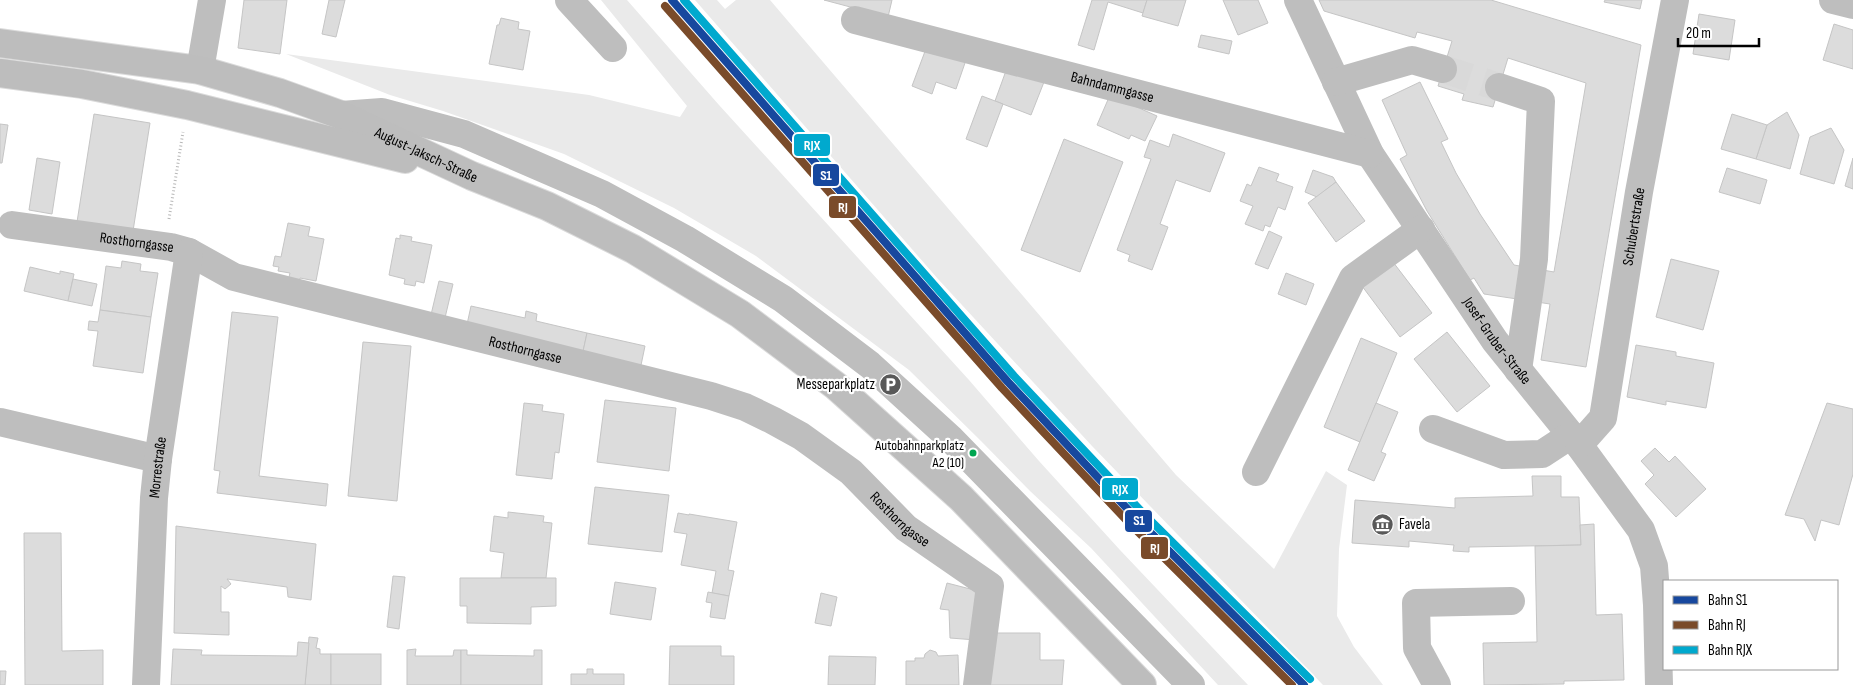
<svg xmlns="http://www.w3.org/2000/svg" width="1853" height="685" font-family="'Sofia Sans Condensed',sans-serif">
  <style>
    .green { fill: #eaeaea }
    .building { fill: #dcdcdc; stroke: #c5c5c5 }
    .lines { fill: none; stroke-linecap: round; stroke-linejoin: round }
    .minor-tunnel { stroke: #d9d9d9; stroke-width: 28; stroke-dasharray: 28 14; stroke-linecap: butt }
    .major-casing { stroke: #dbdbdb; stroke-width: 30 }
    .path { stroke: #b8b8b8; stroke-width: 3; stroke-dasharray: 1 2.5; stroke-linecap: butt }
    .minor { stroke: #bebebe; stroke-width: 28 }
    .major { stroke: #bdbdbd; stroke-width: 28 }
    .rail-1-casing { stroke: #fff; stroke-width: 11 }
    .rail-2-casing { stroke: #fff; stroke-width: 11 }
    .rail-3-casing { stroke: #fff; stroke-width: 11 }
    .rail-1 { stroke: #17489e; stroke-width: 8 }
    .rail-2 { stroke: #7a4b2a; stroke-width: 8 }
    .rail-3 { stroke: #00a9ce; stroke-width: 8 }
    .bus-dot { fill: #00a651; stroke: #fff; stroke-width: 2 }
    .labels { text-anchor: middle; dominant-baseline: central; stroke-width: 4.5; stroke-linejoin: round; paint-order: stroke }
    .bus-label { font-size: 14px; fill: #000; stroke: #fff; text-anchor: end }
    .street-label { font-size: 15px; fill: #000; stroke: #fff }
    .poi-label { font-size: 15px; fill: #000; stroke: #fff; text-anchor: end }
    .line-badge { stroke: #fff; stroke-width: 2 }
    .badge-label { font-size: 14px; text-anchor: middle; font-weight: bold; fill: #fff }
  </style>
  <rect width="100%" height="100%" fill="#fff"/>
  <g class="green">
    <polygon points="601,0 627,0 719,105 969,380 1039,461 1120,550 1248,685 1218,685 1091,548 1030,491 981,441 909,370 756,256 674,208 564,154 443,111 390,95 286,54 589,95 680,117 687,106"/>
    <polygon points="695,0 717,0 725,9 736,0 770,0 1176,475 1274,569 1326,471 1347,485 1339,549 1337,616 1354,647 1383,685 1323,685 1092,446 938,279"/>
  </g>
  <g class="building">
    <polygon points="244,0 287,0 280,54 238,48"/>
    <polygon points="329,0 345,0 336,37 322,34"/>
    <polygon points="824,0 892,0 888,17"/>
    <polygon points="1092,0 1147,0 1143,13 1108,2 1094,50 1078,45"/>
    <polygon points="1147,0 1186,0 1178,26 1142,16"/>
    <polygon points="1223,0 1258,0 1268,23 1238,35"/>
    <polygon points="1319,0 1491,0 1641,45 1586,367 1541,360 1550,304 1484,294 1474,278 1470,280 1427,211 1400,159 1407,155 1382,100 1420,82 1448,139 1441,142 1456,173 1480,214 1514,265 1554,272 1586,83 1508,58 1493,107 1462,100 1464,94 1438,86 1452,41 1417,32 1415,38 1324,11"/>
    <polygon points="1605,0 1642,0 1640,9 1604,2"/>
    <polygon points="1699,14 1735,20 1729,60 1693,54"/>
    <polygon points="501,18 519,22 518,29 530,31 523,70 489,64 497,25 499,25"/>
    <polygon points="1834,24 1853,30 1853,69 1823,60"/>
    <polygon points="1201,35 1232,41 1229,54 1198,47"/>
    <polygon points="927,46 966,60 956,89 936,82 932,94 912,86"/>
    <polygon points="1007,68 1044,82 1031,115 995,101"/>
    <polygon points="1110,95 1157,116 1145,141 1131,135 1129,139 1097,125"/>
    <polygon points="982,96 1003,104 987,147 966,139"/>
    <polygon points="1787,112 1799,135 1790,169 1756,159 1767,125"/>
    <polygon points="94,114 150,123 133,231 77,222"/>
    <polygon points="1732,114 1767,125 1756,159 1721,149"/>
    <polygon points="0,124 8,125 2,163 0,163"/>
    <polygon points="1831,128 1844,150 1834,184 1800,174 1810,137"/>
    <polygon points="1173,134 1225,153 1210,192 1176,180 1160,224 1168,227 1152,270 1128,261 1130,255 1117,250 1151,159 1144,157 1150,140 1169,147"/>
    <polygon points="1064,139 1123,162 1080,272 1021,250"/>
    <polygon points="37,158 60,162 52,214 29,210"/>
    <polygon points="1853,158 1853,189 1845,186"/>
    <polygon points="1259,167 1279,174 1276,181 1293,187 1285,210 1278,207 1270,227 1265,225 1263,231 1245,224 1253,206 1240,201 1247,184 1251,186"/>
    <polygon points="1727,168 1767,180 1760,204 1719,192"/>
    <polygon points="1313,170 1333,177 1336,182 1317,197 1305,192"/>
    <polygon points="1336,182 1365,221 1336,242 1308,203"/>
    <polygon points="288,223 310,227 308,236 324,239 316,281 300,278 299,284 288,281 290,273 278,271 279,267 273,266 275,256 281,257"/>
    <polygon points="1269,231 1282,237 1268,269 1255,264"/>
    <polygon points="400,235 412,237 411,241 432,245 424,283 416,281 415,286 404,284 405,279 389,275 396,238 400,239"/>
    <polygon points="1671,259 1719,271 1703,330 1656,317"/>
    <polygon points="122,261 141,264 140,271 158,273 151,317 100,310 106,266 121,268"/>
    <polygon points="1393,262 1432,313 1400,337 1362,286"/>
    <polygon points="30,267 60,274 60,271 74,274 68,301 24,291"/>
    <polygon points="1286,273 1314,284 1306,305 1278,294"/>
    <polygon points="73,279 97,284 92,306 68,301"/>
    <polygon points="439,281 453,284 444,322 430,319"/>
    <polygon points="471,306 525,318 526,311 537,314 536,321 587,333 582,356 466,329"/>
    <polygon points="100,310 151,317 143,373 93,366 98,331 88,330 89,321 98,322"/>
    <polygon points="232,312 278,317 259,476 328,484 326,506 217,493 220,471 214,470"/>
    <polygon points="1447,332 1490,386 1457,412 1414,359"/>
    <polygon points="587,333 645,346 640,370 582,356"/>
    <polygon points="1361,338 1397,353 1360,442 1324,427"/>
    <polygon points="363,342 411,346 397,501 348,496"/>
    <polygon points="1636,345 1676,352 1676,356 1714,363 1706,408 1666,401 1666,405 1627,397"/>
    <polygon points="605,400 676,408 669,471 597,462"/>
    <polygon points="524,403 543,405 542,411 564,414 559,453 555,452 552,479 516,475"/>
    <polygon points="1376,403 1398,412 1381,452 1386,454 1374,481 1348,470"/>
    <polygon points="1827,403 1853,409 1853,474 1839,525 1821,520 1815,541 1804,519 1785,515"/>
    <polygon points="1655,448 1669,462 1675,456 1706,489 1676,517 1645,484 1654,475 1641,461"/>
    <polygon points="1532,476 1561,476 1561,497 1579,497 1581,545 1469,547 1469,552 1453,551 1454,545 1409,541 1409,547 1352,543 1355,500 1455,508 1455,498 1533,496"/>
    <polygon points="595,487 669,495 662,552 588,544"/>
    <polygon points="508,512 544,516 543,522 552,523 546,578 501,578 504,553 490,551 494,516 508,518"/>
    <polygon points="678,513 689,515 689,514 737,522 728,570 734,571 729,596 712,593 716,571 681,565 687,534 674,532"/>
    <polygon points="1594,524 1596,615 1622,614 1624,680 1564,681 1564,684 1484,685 1483,643 1537,642 1535,546 1581,545 1580,525"/>
    <polygon points="176,526 316,544 311,600 288,597 287,587 227,579 231,584 225,589 221,586 221,612 229,612 229,635 174,633"/>
    <polygon points="24,533 61,533 62,651 103,650 103,685 25,685"/>
    <polygon points="393,576 405,577 399,629 387,627"/>
    <polygon points="460,578 556,578 556,606 531,607 531,624 467,623 467,606 460,606"/>
    <polygon points="615,582 656,588 651,620 610,614"/>
    <polygon points="947,583 982,592 976,640 950,638 949,610 940,609"/>
    <polygon points="708,592 729,596 725,619 710,617 712,603 706,602"/>
    <polygon points="821,593 837,597 831,626 815,623"/>
    <polygon points="990,633 1040,633 1040,660 1064,660 1062,685 990,685"/>
    <polygon points="309,637 318,638 316,648 320,649 320,654 331,654 331,685 305,685"/>
    <polygon points="298,642 309,643 305,685 171,685 173,649 202,650 201,655 297,656"/>
    <polygon points="670,646 721,646 721,656 734,656 734,685 669,685"/>
    <polygon points="416,649 415,656 453,656 454,650 461,650 461,685 407,685 407,650"/>
    <polygon points="461,650 467,650 467,655 534,656 534,650 542,650 542,685 461,685"/>
    <polygon points="930,650 936,652 938,656 958,655 959,685 906,685 906,661 915,661 915,658 924,658 925,654"/>
    <rect x="331" y="654" width="50" height="31"/>
    <polygon points="829,656 876,657 875,685 828,685"/>
    <polygon points="587,669 593,669 593,674 624,674 624,685 571,685 571,674 587,674"/>
    <polygon points="0,671 6,671 5,685 0,685"/>
  </g>
  <g class="lines">
    <polyline class="minor-tunnel" points="1443,69 1499,87"/>
    <defs>
      <g id="major">
        <path id="s6" d="M0 43 200 70 280 93 341 115 472 176 547 206 633 249 740 314 836 386 961 498 1142 685"/>
        <polyline points="0,73 82,84 187,105 405,159"/>
      </g>
    </defs>
    <use href="#major" class="major-casing"/>
    <polyline class="path" points="169,219 183,132"/>
    <g class="minor">
      <polyline points="569,0 613,48"/>
      <path id="s1" d="M1298 0 1370 154 1495 341 1579 445 1641 530 1654 566 1657 605 1659 685"/>
      <polyline points="1833,0 1853,5"/>
      <path id="s2" d="M855 20 1370 154"/>
      <polyline points="200,70 212,0"/>
      <polyline points="1336,82 1412,60 1443,69"/>
      <polyline points="1499,87 1541,101 1534,259 1518,370"/>
      <polyline points="341,115 382,112 464,134 602,194 685,239 783,299 870,365 950,438 1191,685"/>
      <path id="s3" d="M12 225 171 247 189 252 234 277 711 396 745 407 772 420 801 436 851 472 906 528 990 586 977 685"/>
      <polyline points="0,422 158,459"/>
      <polyline points="1433,429 1504,455 1542,454 1571,435"/>
      <path id="s4" d="M1579 445 1603 418 1639 192 1675 0"/>
      <polyline points="1256,472 1353,278 1421,229"/>
      <path id="s5" d="M146 685 154 498 158 459 189 252"/>
      <polyline points="1437,685 1417,648 1416,603 1511,601"/>
    </g>
    <use href="#major" class="major"/>
    <defs>
      <polyline id="rail-1" points="672,0 1008,382 1136,518 1304,685"/>
      <polyline id="rail-2" points="665,6 1002,388 1130,524 1292,685"/>
      <polyline id="rail-3" points="684,0 1014,376 1142,512 1310,679"/>
    </defs>
    <use href="#rail-1" class="rail-1-casing"/>
    <use href="#rail-2" class="rail-2-casing"/>
    <use href="#rail-3" class="rail-3-casing"/>
    <use href="#rail-1" class="rail-1"/>
    <use href="#rail-2" class="rail-2"/>
    <use href="#rail-3" class="rail-3"/>
  </g>
  <defs>
    <symbol id="parking-disc" viewBox="-11 -11 22 22"><circle r="9.5" fill="#595959" stroke="#fff"/><path d="M-3.5-5.5H1a3.5 3.5 0 0 1 0 7H-1V5.5H-3.5ZM-1-3.4V-.6H.8a1.4 1.4 0 0 0 0-2.8Z" fill="#fff"/></symbol>
    <symbol id="museum-disc" viewBox="-11 -11 22 22"><circle r="9.5" fill="#595959" stroke="#fff"/><path d="M0-6L6-3V-2H-6V-3ZM-5-1h2V3h-2ZM-1-1h2V3h-2ZM3-1h2V3H3ZM-6 4H6V6H-6Z" fill="#fff"/></symbol>
  </defs>
  <g fill-rule="evenodd">
    <use href="#parking-disc" x="878" y="372" width="25" height="25"/>
    <use href="#museum-disc" x="1370" y="512" width="25" height="25"/>
  </g>
  <circle class="bus-dot" cx="973" cy="453" r="4.5"/>
  <g class="labels">
    <g class="bus-label">
      <text x="964" y="445">Autobahnparkplatz<tspan x="964" dy="17">A2 (10)</tspan></text>
    </g>
    <g class="street-label">
      <text stroke="none"><textPath href="#s2" startOffset="266">Bahndammgasse</textPath></text>
      <text stroke="none"><textPath href="#s6" startOffset="444">August-Jaksch-Straße</textPath></text>
      <text stroke="none"><textPath href="#s4" startOffset="230">Schubertstraße</textPath></text>
      <text stroke="none"><textPath href="#s3" startOffset="126">Rosthorngasse</textPath></text>
      <text stroke="none"><textPath href="#s1" startOffset="396">Josef-Gruber-Straße</textPath></text>
      <text stroke="none"><textPath href="#s3" startOffset="531">Rosthorngasse</textPath></text>
      <text stroke="none"><textPath href="#s5" startOffset="218">Morrestraße</textPath></text>
      <text stroke="none"><textPath href="#s3" startOffset="951">Rosthorngasse</textPath></text>
    </g>
    <g class="poi-label">
      <text x="875" y="384">Messeparkplatz</text>
      <text x="1399" y="524" text-anchor="start">Favela</text>
    </g>
  </g>
  <g class="line-badge">
    <rect x="793" y="133" width="38" height="24" rx="5" fill="#00a9ce"/>
    <rect x="812" y="163" width="28" height="24" rx="5" fill="#17489e"/>
    <rect x="828" y="195" width="29" height="24" rx="5" fill="#7a4b2a"/>
    <rect x="1101" y="477" width="38" height="24" rx="5" fill="#00a9ce"/>
    <rect x="1124" y="509" width="29" height="24" rx="5" fill="#17489e"/>
    <rect x="1140" y="536" width="29" height="24" rx="5" fill="#7a4b2a"/>
  </g>
  <g class="badge-label">
    <text x="812" y="150">RJX</text>
    <text x="826" y="180">S1</text>
    <text x="843" y="212">RJ</text>
    <text x="1120" y="494">RJX</text>
    <text x="1139" y="525">S1</text>
    <text x="1155" y="553">RJ</text>
  </g>
  <rect x="1663" y="580" width="175" height="90" fill="#ffffff" stroke="#999999"/>
  <rect x="1673" y="596" width="25" height="8" fill="#17489e" stroke="#999999"/>
  <text x="1708" y="605" font-size="15" fill="#000000">Bahn S1</text>
  <rect x="1673" y="621" width="25" height="8" fill="#7a4b2a" stroke="#999999"/>
  <text x="1708" y="630" font-size="15" fill="#000000">Bahn RJ</text>
  <rect x="1673" y="646" width="25" height="8" fill="#00a9ce" stroke="#999999"/>
  <text x="1708" y="655" font-size="15" fill="#000000">Bahn RJX</text>
  <path d="M1678 38v8h81v-8" fill="none" stroke="#000000" stroke-width="2.5"/>
  <text x="1686" y="38" font-size="15" fill="#000000" stroke="#ffffff" stroke-width="4" paint-order="stroke">20 m</text>
</svg>
